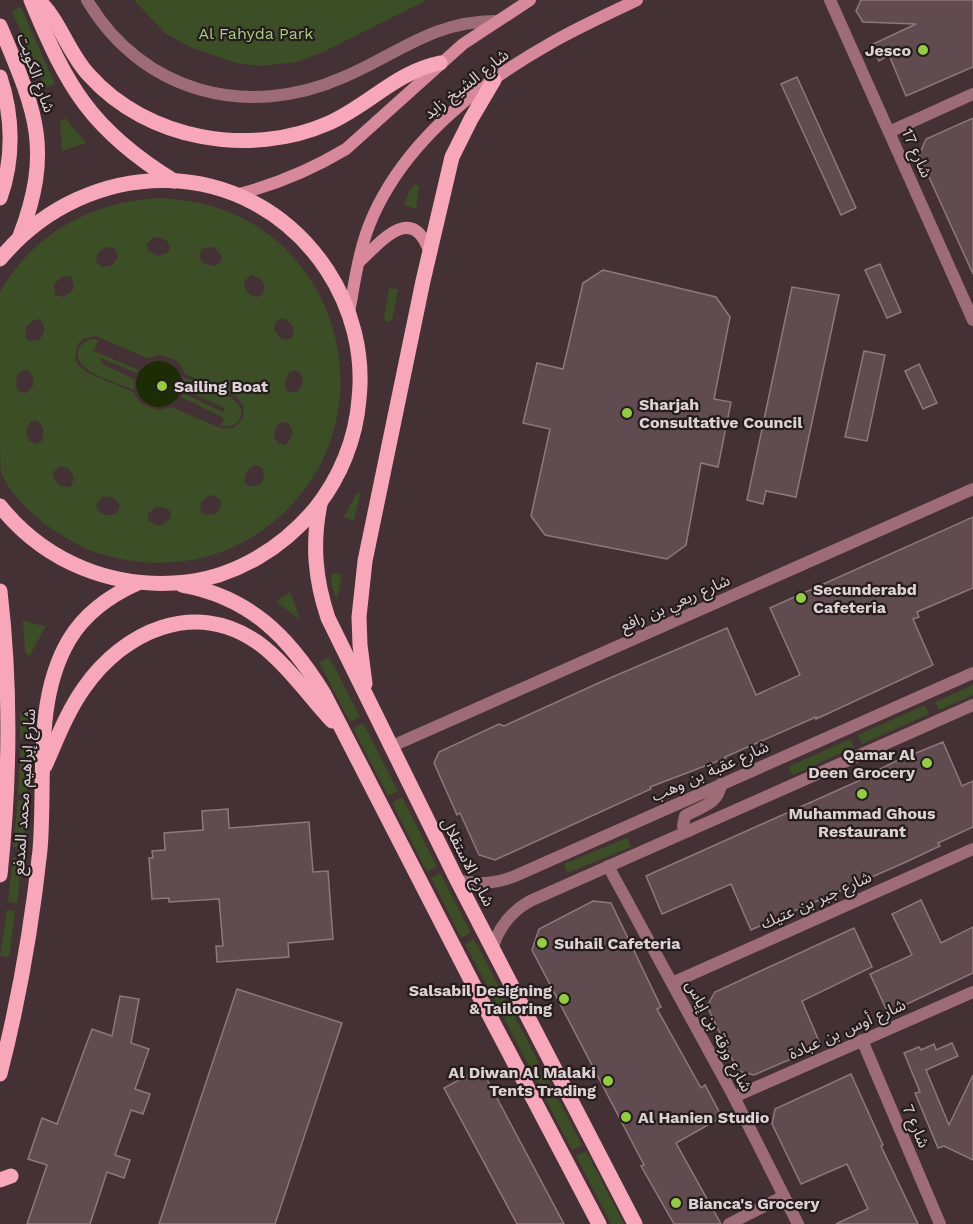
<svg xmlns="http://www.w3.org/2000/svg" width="973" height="1224" font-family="'Work Sans','Noto Sans Arabic',sans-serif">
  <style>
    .green { fill: #3c4e25; fill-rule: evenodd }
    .water { fill: #1c2d03 }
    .building { fill: #604b50; stroke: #8e787c; stroke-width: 1.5 }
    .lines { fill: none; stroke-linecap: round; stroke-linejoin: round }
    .minor { stroke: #9e6c77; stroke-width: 12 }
    .tertiary { stroke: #9e6c77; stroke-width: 12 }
    .secondary { stroke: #d7889b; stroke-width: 12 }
    .primary { stroke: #f8a6b9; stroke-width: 15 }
    .poi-dot { fill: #92cd3e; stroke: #241c1d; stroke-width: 2 }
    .labels { text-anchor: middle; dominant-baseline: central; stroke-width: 4.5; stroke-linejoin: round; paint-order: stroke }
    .park-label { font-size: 16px; fill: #a9cf7e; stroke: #241c1d }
    .poi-label { font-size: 16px; font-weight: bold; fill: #ddd1d3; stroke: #241c1d; text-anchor: start }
    .street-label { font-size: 16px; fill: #ddd1d3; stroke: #241c1d }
  </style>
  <rect width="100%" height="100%" fill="#443135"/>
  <g class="green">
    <polygon points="134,0 427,0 323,52 297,62 261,66 236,63 192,48 165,33"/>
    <polygon points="21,7 55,84 45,88 12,11"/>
    <polygon points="65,118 86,143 62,151 60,122"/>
    <polygon points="415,184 419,186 416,209 404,205 409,191"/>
    <path d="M159 198C188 200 216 204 242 218 338 266 370 393 310 482 290 511 263 534 231 548 189 566 145 567 101 554 67 544 14 507 1 472 0 463 0 441 0 430 0 384 0 338 0 292 34 232 92 202 159 198ZM154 237 162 238 168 242 170 248 167 253 157 256 148 250 147 243ZM108 247 115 248 118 257 112 265 102 267 97 263C94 254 100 249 108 247ZM211 247C218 249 223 255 221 262L215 266 205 264 200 259 201 249ZM252 275C261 278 267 283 263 293L258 297C248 297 243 289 245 280ZM67 276 72 277 74 287 72 291 64 297 55 295 54 284 62 277ZM283 318C291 322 296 328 292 337L287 340 280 338 274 329 275 322ZM40 319C46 327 45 333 39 340L29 341 26 337V327L34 320ZM96 336 147 358 160 355 173 359 179 363 185 374 237 397 244 407 243 418 235 427 223 429 171 407 158 410 146 406 141 403 133 392 88 373 77 364 75 358 78 344 83 339ZM22 370 29 371 34 379 33 386 26 393 20 392 16 386 17 375ZM294 370 300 372 303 382 298 391 292 393 286 389 285 382 289 372ZM36 420 41 424 44 431 42 441 36 444 29 441 26 431 30 422ZM282 422 288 423C295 430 293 440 284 445L278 443 274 437 276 427ZM258 465 263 469 264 478 260 484 250 487 245 483C243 474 249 466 258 465ZM59 466C71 467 78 477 70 487L60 486 55 481 53 473ZM214 495 222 501 219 510 213 515 203 514 200 509C201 500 206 496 214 495ZM102 497C110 495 117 498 120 506L118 512C110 518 100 516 96 505ZM156 507H163L170 511 171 517 164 524 157 526 148 520V514Z"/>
    <polygon points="389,288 398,289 392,320 388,322 384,319"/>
    <path d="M92 339 98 340 94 351 139 370 136 373 100 358 102 364 134 379V390C119 383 73 372 78 351 80 344 86 341 92 339Z"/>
    <path d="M183 377C197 383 256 398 238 421 233 427 227 427 220 426L224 418 181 397 183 393 225 413 224 408 184 389Z"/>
    <polygon points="358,492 360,494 354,521 344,517 356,494"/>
    <polygon points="331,573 342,574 337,600 332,587"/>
    <polygon points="290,592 299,616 297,618 276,601"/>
    <polygon points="23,620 34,624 46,626 30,655 27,655 25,651"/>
    <polygon points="329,657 360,717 350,722 319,662"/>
    <polygon points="973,685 973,695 939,710 935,702"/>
    <polygon points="925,705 929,714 862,744 858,735"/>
    <polygon points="20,714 30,714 29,738 20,738"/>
    <polygon points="363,723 398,791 388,796 353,728"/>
    <polygon points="850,739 854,747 793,775 789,771 790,766"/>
    <polygon points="20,749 29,749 27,794 18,794"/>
    <polygon points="402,797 437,867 427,872 392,803"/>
    <polygon points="18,800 27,801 23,847 13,847"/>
    <polygon points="627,838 631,847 567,873 564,864"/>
    <polygon points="13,857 22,858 17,903 8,902"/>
    <polygon points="440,873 471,933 461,938 431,878"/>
    <polygon points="7,910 15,911 9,957 0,956"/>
    <polygon points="474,939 539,1063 530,1068 465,944"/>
    <polygon points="544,1072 582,1145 572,1150 534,1077"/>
    <polygon points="586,1151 624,1224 611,1224 576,1156"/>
  </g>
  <circle class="water" cx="159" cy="384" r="23"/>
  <g class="building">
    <polygon points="861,0 973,0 973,67 906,96 889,55 879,61 871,45 916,24 863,22 856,11"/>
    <polygon points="797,77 856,208 841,215 781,84"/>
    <polygon points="973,118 973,274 919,155 926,139"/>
    <polygon points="880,264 901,312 887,318 865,270"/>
    <polygon points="603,270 716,297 730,317 714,399 731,402 718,467 701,463 686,545 667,559 545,535 531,516 550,429 523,423 537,363 563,369 583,283"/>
    <polygon points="792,287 839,295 796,497 766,491 763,504 747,500"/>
    <polygon points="864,351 885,355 867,441 845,437"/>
    <polygon points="919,364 937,403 923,409 905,371"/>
    <polygon points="973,517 973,588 917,612 919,617 913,619 933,665 816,719 816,717 725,757 726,758 650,787 651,789 495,860 479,855 460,813 457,815 434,763 439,752 499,724 504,726 603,681 727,628 756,695 800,675 770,608"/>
    <polygon points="943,742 962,786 973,781 973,827 938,843 940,846 906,862 751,930 731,884 662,914 646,876 865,778 864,777 894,762"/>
    <polygon points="228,809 229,828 309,822 313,872 328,871 333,939 288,943 289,957 217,962 216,946 223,946 219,899 169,902 169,898 152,899 149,858 153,858 152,851 165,850 164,833 203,830 202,811"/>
    <polygon points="921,900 941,943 973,927 973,973 888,1013 870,974 912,955 892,914"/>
    <polygon points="593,901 611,903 661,1007 657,1009 701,1088 705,1085 722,1117 676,1143 721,1224 674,1224 641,1166 644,1165 532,950 539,929"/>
    <polygon points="854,928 872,967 802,1001 821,1046 754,1075 738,1071 707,1006 715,992"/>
    <polygon points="237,989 342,1023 275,1224 159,1224"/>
    <polygon points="120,996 139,999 131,1043 149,1049 135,1089 150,1094 143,1114 131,1110 115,1155 130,1160 124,1178 107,1172 90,1224 27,1224 47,1165 28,1159 42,1118 57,1124 92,1029 112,1036"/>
    <polygon points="952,1043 958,1056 926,1070 949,1125 973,1075 973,1160 944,1146 938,1148 915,1093 920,1092 904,1053 919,1047 921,1050 934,1044 936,1050"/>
    <polygon points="481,1068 564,1224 517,1224 444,1088"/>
    <polygon points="851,1074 883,1145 881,1146 918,1224 836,1224 868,1209 847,1164 801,1184 772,1124 775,1109"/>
  </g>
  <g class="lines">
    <g class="minor">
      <path d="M87 0C142 93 247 120 344 77 398 54 433 21 496 21"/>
      <polyline points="830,0 973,320"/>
      <polyline points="889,132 973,94"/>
      <polyline points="390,747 973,489"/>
      <polyline points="608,866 734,1097 798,1224"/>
      <polyline points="672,983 973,849"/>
      <polyline points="862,1040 940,1224"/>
      <polyline points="734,1097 973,992"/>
      <polyline points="729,1224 784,1196"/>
    </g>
    <g class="tertiary">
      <path d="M689 831 683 826 685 816C700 807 719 804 721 784"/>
      <path d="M457 880C478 885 495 884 515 876L973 673"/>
      <path d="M492 950C498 928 510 912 530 901L973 705"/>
    </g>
    <g class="secondary">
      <path d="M235 195C275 185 311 170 346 149L463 44 530 0"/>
      <path d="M359 262C382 241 412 202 430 253"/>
      <path d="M349 313C355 280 359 247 373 216 407 140 480 83 551 43 579 27 608 14 637 0"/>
    </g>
    <g class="primary">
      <path d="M31 0C67 87 91 130 174 181"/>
      <path d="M38 0C60 20 68 53 89 75 147 140 250 158 329 123 369 105 396 72 440 63"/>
      <path d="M0 26C34 108 54 147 20 236"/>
      <path d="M0 77C13 116 14 159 0 198"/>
      <path d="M0 259C88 153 249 152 327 270 352 308 364 354 359 399 356 439 340 478 315 509 283 547 237 576 187 582 114 590 46 563 0 506"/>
      <path d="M320 504C312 544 315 579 328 618L457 880 635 1224"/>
      <path d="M182 585C250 597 289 637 324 694L474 986 599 1224"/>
      <path d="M0 591C11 685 10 781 0 875"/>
      <polyline points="365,684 360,645 359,617 365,561 423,281 452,157 471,119 494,80"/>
      <path d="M45 766C57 739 67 712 84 688 124 631 194 599 257 642 285 662 309 696 332 721"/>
      <path d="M0 1074C19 1000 32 925 40 850 46 781 33 701 69 640 85 613 111 595 138 583"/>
      <polyline points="0,1180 11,1176"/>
    </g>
  </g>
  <g class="poi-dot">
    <circle cx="923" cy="50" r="6"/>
    <circle cx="162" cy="386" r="6"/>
    <circle cx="627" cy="413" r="6"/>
    <circle cx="801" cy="598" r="6"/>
    <circle cx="927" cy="763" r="6"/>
    <circle cx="862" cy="794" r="6"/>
    <circle cx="542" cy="943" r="6"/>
    <circle cx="564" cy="999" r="6"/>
    <circle cx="608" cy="1081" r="6"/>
    <circle cx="626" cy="1117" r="6"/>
    <circle cx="676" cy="1203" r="6"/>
  </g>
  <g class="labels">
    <g class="park-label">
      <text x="256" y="33">Al Fahyda Park</text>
    </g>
    <g class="poi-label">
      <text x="911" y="50" text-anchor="end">Jesco</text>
      <text x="174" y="386">Sailing Boat</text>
      <text x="639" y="404">Sharjah<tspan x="639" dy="18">Consultative Council</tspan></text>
      <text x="813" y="589">Secunderabd<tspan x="813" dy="18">Cafeteria</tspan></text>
      <text x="915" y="754" text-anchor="end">Qamar Al<tspan x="915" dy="18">Deen Grocery</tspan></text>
      <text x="862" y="813" text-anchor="middle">Muhammad Ghous<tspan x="862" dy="18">Restaurant</tspan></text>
      <text x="554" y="943">Suhail Cafeteria</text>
      <text x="552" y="990" text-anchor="end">Salsabil Designing<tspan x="552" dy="18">&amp; Tailoring</tspan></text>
      <text x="596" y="1072" text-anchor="end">Al Diwan Al Malaki<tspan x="596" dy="18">Tents Trading</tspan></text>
      <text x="638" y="1117">Al Hanien Studio</text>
      <text x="688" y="1203">Bianca's Grocery</text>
    </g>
    <g class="street-label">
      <text transform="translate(36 73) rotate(70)">شارع الكويت</text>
      <text transform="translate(466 84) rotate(-38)">شارع الشيخ زايد</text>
      <text transform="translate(917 153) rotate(66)">شارع 17</text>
      <text transform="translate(675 603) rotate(-24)">شارع ربعي بن رافع</text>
      <text transform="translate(710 771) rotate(-24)">شارع عقبة بن وهب</text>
      <text transform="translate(24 792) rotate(-86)">شارع إبراهيم محمد المدفع</text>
      <text transform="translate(468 862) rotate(63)">شارع الاستقلال</text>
      <text transform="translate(816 900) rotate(-24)">شارع جبر بن عتيك</text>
      <text transform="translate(847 1029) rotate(-24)">شارع أوس بن عبادة</text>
      <text transform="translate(719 1036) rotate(62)">شارع ورقة بن إياس</text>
      <text transform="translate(916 1126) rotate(67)">شارع 7</text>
    </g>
  </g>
</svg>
